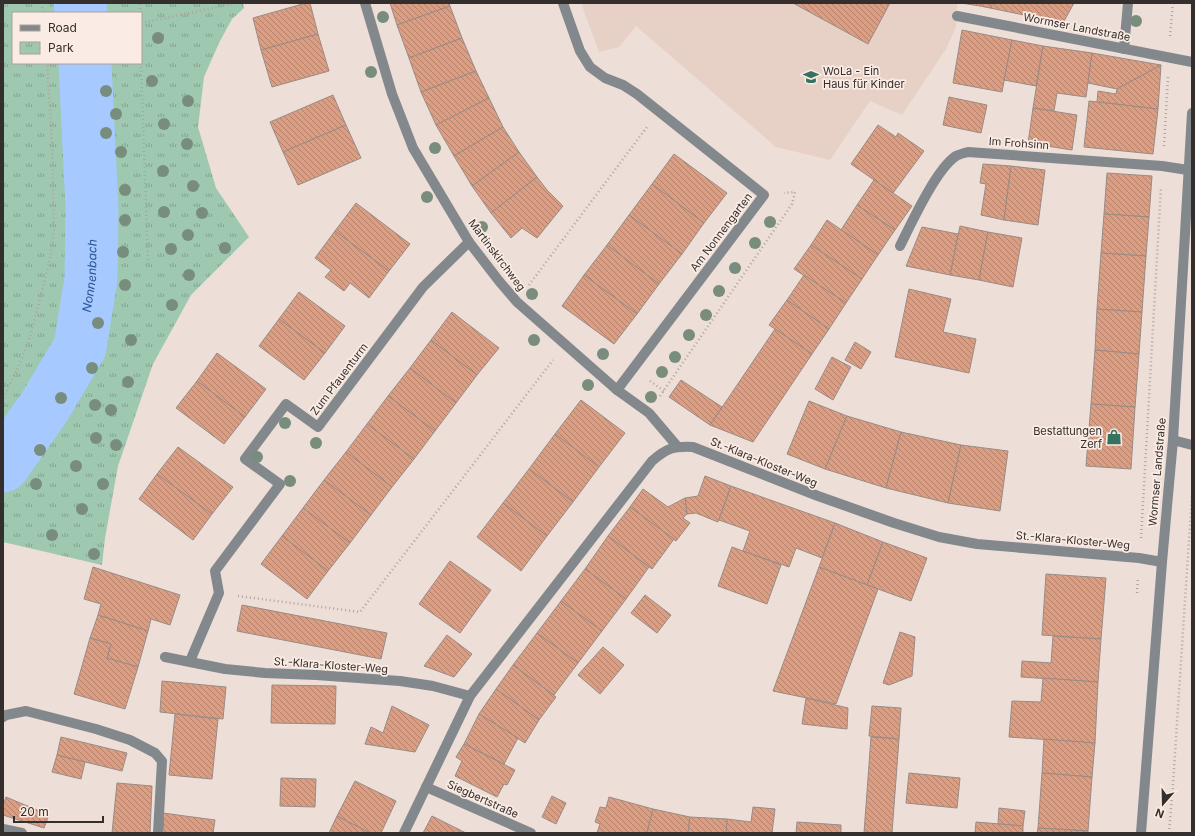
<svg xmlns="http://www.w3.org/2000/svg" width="1195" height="836" font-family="Inter,sans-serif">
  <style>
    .built { fill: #e7d1c7 }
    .park { fill: url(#park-tufts); fill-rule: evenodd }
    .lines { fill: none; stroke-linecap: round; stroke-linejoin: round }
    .river { stroke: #a6c9ff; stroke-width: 53 }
    .building { fill: url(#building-back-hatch); stroke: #998b85 }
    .path { stroke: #b0a49f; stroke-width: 2.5; stroke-dasharray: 1 3; stroke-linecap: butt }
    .minor { stroke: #82888b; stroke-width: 10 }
    .tree { fill: #788d7d }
    .labels { text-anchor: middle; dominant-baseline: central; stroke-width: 3.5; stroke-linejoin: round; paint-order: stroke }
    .street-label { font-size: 11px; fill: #342f2c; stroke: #faebe4 }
    .poi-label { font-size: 11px; fill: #342f2c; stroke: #faebe4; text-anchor: start }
    .water-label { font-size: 12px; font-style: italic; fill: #2a5393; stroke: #faebe4 }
  </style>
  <defs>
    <pattern id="park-tufts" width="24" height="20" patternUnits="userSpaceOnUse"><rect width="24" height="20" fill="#9ec8b0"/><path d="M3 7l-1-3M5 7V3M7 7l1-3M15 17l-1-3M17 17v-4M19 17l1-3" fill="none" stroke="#82a38f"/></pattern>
    <pattern id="building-back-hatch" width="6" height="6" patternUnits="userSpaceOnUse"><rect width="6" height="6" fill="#dc9e82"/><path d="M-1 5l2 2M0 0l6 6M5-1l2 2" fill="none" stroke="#b3816b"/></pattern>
  </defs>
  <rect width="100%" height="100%" fill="#edded7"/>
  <polygon class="built" points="581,3 957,3 957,16 956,27 946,49 902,115 870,101 830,160 776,147 636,26 619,47 599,52"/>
  <path class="park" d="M3 3H243L244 8 232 19 219 43 204 77 198 127 216 188 249 237 191 295 153 364 118 466 105 538 102 565 3 542ZM13 13H141V63H13Z"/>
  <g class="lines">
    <g class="river">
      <polyline points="80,3 81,13"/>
      <path id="s1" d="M3 466 45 406 80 347 91 279 92 208 85 63"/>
    </g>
  </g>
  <g class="building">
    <polygon points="306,3 310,3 318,34 261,50 253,18"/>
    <polygon points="390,3 449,3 450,6 397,25"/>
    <polygon points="793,3 890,3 868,44"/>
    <polygon points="961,3 980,3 980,6"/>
    <polygon points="980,3 993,3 990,8 980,6"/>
    <polygon points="993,3 1074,3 1063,23 990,8"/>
    <polygon points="450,6 462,38 409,58 397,25"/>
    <polygon points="962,30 1012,40 1002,92 953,83"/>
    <polygon points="318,34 329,71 272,87 261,50"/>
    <polygon points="462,38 476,71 421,92 409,58"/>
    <polygon points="1012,40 1043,46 1036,86 1004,80"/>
    <polygon points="1043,46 1092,53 1086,97 1057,93 1054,111 1033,108"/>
    <polygon points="1092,53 1161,65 1117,89 1088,83"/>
    <polygon points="1161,65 1158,109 1097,102 1098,91 1116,94 1117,89"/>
    <polygon points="476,71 489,98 436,125 421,92"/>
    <polygon points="333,95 346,125 283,152 270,122"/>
    <polygon points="949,97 987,105 981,133 943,125"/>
    <polygon points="489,98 503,127 454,156 436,125"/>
    <polygon points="1089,101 1158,109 1153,154 1084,147"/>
    <polygon points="1033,108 1077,115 1072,150 1028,143"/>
    <polygon points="346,125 361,158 298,185 283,152"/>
    <polygon points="878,125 896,137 898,133 924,151 893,193 851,164"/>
    <polygon points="503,127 519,152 472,186 454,156"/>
    <polygon points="519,152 537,177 491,213 472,186"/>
    <polygon points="674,154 727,193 704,223 652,184"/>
    <polygon points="983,164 1011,166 1004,220 981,215 986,184 980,183"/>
    <polygon points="1011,166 1045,170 1038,225 1004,220"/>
    <polygon points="1107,173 1152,176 1149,217 1104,214"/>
    <polygon points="537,177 547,190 563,206 537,238 522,228 511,238 491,213"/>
    <polygon points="874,180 912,206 895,230 857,205"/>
    <polygon points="652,184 704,223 682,254 629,215"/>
    <polygon points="356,203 410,244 389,271 335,231"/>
    <polygon points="857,205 895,230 878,255 841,230"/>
    <polygon points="1104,214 1149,217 1146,256 1101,253"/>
    <polygon points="629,215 682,254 659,284 607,245"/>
    <polygon points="827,220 878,255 862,279 811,245"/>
    <polygon points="960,226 988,232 979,280 950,275"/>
    <polygon points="922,227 958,234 950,275 906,266"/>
    <polygon points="335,231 389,271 369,298 350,283 344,291 325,277 331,270 315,258"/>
    <polygon points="988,232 1022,238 1013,287 979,280"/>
    <polygon points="607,245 659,284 637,314 584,275"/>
    <polygon points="811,245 862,279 846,303 794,269"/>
    <polygon points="1101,253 1146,256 1142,312 1097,309"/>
    <polygon points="584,275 637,314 614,344 562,306"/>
    <polygon points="804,275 846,303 829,329 787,300"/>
    <polygon points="909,289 951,299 943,332 976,339 969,373 895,357"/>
    <polygon points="299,292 345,326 325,353 279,319"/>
    <polygon points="787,300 829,329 812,354 769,325"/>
    <polygon points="1097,309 1142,312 1139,354 1095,350"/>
    <polygon points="452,312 499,348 477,375 431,340"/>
    <polygon points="279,319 325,353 304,380 259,346"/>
    <polygon points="775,329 812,354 753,442 710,425"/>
    <polygon points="431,340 477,375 456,403 410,368"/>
    <polygon points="855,342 871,352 861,369 845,360"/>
    <polygon points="1095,350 1139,354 1135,407 1091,404"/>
    <polygon points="217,353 266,389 245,417 197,381"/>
    <polygon points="832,357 851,367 833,400 815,389"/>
    <polygon points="410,368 456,403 435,431 388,396"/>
    <polygon points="681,380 722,407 710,425 669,397"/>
    <polygon points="197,381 245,417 224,444 176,408"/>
    <polygon points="388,396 435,431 414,459 367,424"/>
    <polygon points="581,400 625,433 599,467 555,434"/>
    <polygon points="809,401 847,416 825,469 787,454"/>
    <polygon points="1091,404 1135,407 1131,469 1086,466"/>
    <polygon points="847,416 901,432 886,488 825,469"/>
    <polygon points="367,424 414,459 392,487 346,452"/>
    <polygon points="901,432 961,445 948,503 886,488"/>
    <polygon points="555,434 599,467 573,502 529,469"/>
    <polygon points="961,445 1008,451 1000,511 948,503"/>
    <polygon points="178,447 233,487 212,514 157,474"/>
    <polygon points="346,452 392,487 371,515 324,480"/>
    <polygon points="529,469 573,502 547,536 503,503"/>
    <polygon points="157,474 212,514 193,540 139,499"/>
    <polygon points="705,476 731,486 718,522 696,513 687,514 685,498 698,496"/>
    <polygon points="324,480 371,515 350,543 303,508"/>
    <polygon points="731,486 835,523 822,558 796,548 789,567 743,551 750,531 719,520"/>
    <polygon points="643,489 668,507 685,498 687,514 683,518 690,523 676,541 630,507"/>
    <polygon points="503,503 547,536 521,571 477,537"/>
    <polygon points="630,507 674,539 652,569 608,536"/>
    <polygon points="303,508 350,543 328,571 282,536"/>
    <polygon points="835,523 883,542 867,585 819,567"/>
    <polygon points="282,536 328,571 307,599 261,564"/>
    <polygon points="608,536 649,567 626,599 585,569"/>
    <polygon points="883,542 927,558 911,601 867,585"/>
    <polygon points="732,547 781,565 767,604 718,586"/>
    <polygon points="450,561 491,590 460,633 419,604"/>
    <polygon points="93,567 180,595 170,625 151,619 148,631 98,615 101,604 84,599"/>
    <polygon points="819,567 878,589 836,704 773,691"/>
    <polygon points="585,569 626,599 602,631 561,601"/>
    <polygon points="1046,574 1106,578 1101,639 1042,635"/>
    <polygon points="645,595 671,615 657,633 631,613"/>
    <polygon points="561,601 602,631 578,663 537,633"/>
    <polygon points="242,605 387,633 381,659 237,631"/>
    <polygon points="98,615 148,631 138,667 107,658 111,644 90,638"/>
    <polygon points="900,632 915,637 912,676 889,685 883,683"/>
    <polygon points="537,633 578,663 554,695 513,665"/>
    <polygon points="447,635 472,654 454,677 424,666"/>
    <polygon points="1053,636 1101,639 1098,682 1021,677 1022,661 1051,663"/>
    <polygon points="90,638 111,644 107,658 138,667 125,709 74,694"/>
    <polygon points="603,647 624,665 600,694 578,675"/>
    <polygon points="513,665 556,697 539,720 496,689"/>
    <polygon points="1043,678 1098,682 1095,743 1009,737 1012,701 1041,702"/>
    <polygon points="162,681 226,687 223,719 160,712"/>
    <polygon points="272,685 336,686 335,724 271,723"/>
    <polygon points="496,689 539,720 525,743 479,714"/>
    <polygon points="806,698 848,708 847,729 802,724"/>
    <polygon points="392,706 429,725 415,752 365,744 371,727 383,733"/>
    <polygon points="872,706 901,708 899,739 869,736"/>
    <polygon points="175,714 218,719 212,779 169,775"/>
    <polygon points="479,714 518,738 504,764 464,744"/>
    <polygon points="61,737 127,753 122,771 57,755"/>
    <polygon points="871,737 899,739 892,833 864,833"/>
    <polygon points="1044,739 1095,743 1092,777 1042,773"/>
    <polygon points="464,744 515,770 507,785 504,784 497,797 455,776 462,761 456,757"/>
    <polygon points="57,755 85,762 81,779 52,772"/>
    <polygon points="909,773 960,778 957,808 906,803"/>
    <polygon points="1042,773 1092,777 1088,831 1038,828"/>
    <polygon points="281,778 316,779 315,807 280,806"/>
    <polygon points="355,781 396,801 381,833 370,833 337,816"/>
    <polygon points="117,783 152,786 150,833 112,833"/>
    <polygon points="552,796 566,803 556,824 542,817"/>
    <polygon points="6,797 49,815 44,828 3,815 3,805"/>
    <polygon points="609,797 653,809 647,833 597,833 600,824 595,822 600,807 606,808"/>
    <polygon points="753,807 775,809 772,833 726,833 727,819 751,822"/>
    <polygon points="999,808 1025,811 1023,826 998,824"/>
    <polygon points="653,809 690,817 688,833 647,833"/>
    <polygon points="163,813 215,820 213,833 164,833"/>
    <polygon points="337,816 370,833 329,833"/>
    <polygon points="432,816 466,833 423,833"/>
    <polygon points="690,817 727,819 726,833 688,833"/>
    <polygon points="797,822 841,825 841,833 796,833"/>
    <polygon points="976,822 1023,826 1023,833 975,833"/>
    <polygon points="1038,828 1088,831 1088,833 1037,833"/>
  </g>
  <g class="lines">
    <g class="path">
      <polyline points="42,3 43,13"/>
      <polyline points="140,13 140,3"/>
      <polyline points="141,23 237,3"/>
      <polyline points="1170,36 1173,3"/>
      <polyline points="141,63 148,264"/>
      <polyline points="1164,146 1168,77"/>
      <polyline points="529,285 647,127"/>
      <polyline points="650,381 664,391"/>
      <polyline points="660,396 792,204 795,192 784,193"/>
      <polyline points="3,398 17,370 30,337 49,264 54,231 52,141 47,63"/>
      <polyline points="1141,538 1161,187"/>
      <polyline points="1137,593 1138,578"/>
      <polyline points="238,596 360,612 553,360"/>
      <polyline points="1169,833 1173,784 1192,494"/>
    </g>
    <g class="minor">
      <polyline points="365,3 392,94 413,148 469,242 499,281 517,302 617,390 649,413 677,446"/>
      <polyline points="563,3 580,51 590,67 605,78 623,85 637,94 764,195 617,390"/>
      <polyline points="957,16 1192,62"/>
      <polyline points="1124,49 1128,3"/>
      <path d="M900 246C911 224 936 169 956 156 960 154 964 153 968 152L1162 166 1188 170"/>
      <polyline points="1173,440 1192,445"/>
      <polyline points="165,657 225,669 265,673 316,675 400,681 433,686 470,696"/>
      <polyline points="190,661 219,593 215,571 280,484 245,459 286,404 318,427 423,287 469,242"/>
      <polyline points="3,717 6,715 26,711 96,729 130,740 155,753 162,761 158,833"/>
      <polyline points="426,787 531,833"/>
      <polyline points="3,829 22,833"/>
      <path d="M404 833 470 696 652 461C667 448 673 446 693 447L818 496 894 523 939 537 977 544 1139 558 1162 562"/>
      <polyline points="1141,833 1162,562 1173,440 1192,113"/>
    </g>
  </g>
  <g class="tree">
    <circle cx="383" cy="17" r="6"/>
    <circle cx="1136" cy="21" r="6"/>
    <circle cx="158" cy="38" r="6"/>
    <circle cx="371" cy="72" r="6"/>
    <circle cx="152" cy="81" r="6"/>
    <circle cx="106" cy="91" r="6"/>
    <circle cx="188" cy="101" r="6"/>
    <circle cx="116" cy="114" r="6"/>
    <circle cx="164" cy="124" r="6"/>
    <circle cx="106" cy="133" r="6"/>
    <circle cx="187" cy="144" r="6"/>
    <circle cx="435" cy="148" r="6"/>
    <circle cx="121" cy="152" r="6"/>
    <circle cx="163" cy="171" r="6"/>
    <circle cx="193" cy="186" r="6"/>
    <circle cx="125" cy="190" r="6"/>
    <circle cx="427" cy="197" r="6"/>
    <circle cx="164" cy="212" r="6"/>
    <circle cx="202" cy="213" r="6"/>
    <circle cx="125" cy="220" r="6"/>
    <circle cx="770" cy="222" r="6"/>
    <circle cx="482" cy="227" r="6"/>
    <circle cx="188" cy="235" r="6"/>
    <circle cx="755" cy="243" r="6"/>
    <circle cx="225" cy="248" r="6"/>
    <circle cx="171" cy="249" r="6"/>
    <circle cx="123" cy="252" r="6"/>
    <circle cx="735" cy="268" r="6"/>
    <circle cx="189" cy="275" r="6"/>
    <circle cx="125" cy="285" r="6"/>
    <circle cx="719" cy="291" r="6"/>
    <circle cx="532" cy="294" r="6"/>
    <circle cx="172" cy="305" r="6"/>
    <circle cx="706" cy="315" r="6"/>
    <circle cx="98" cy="323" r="6"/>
    <circle cx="689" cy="335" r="6"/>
    <circle cx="131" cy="340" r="6"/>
    <circle cx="534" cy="340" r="6"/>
    <circle cx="603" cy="354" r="6"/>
    <circle cx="675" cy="357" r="6"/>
    <circle cx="92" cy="368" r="6"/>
    <circle cx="662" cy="372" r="6"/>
    <circle cx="128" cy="382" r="6"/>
    <circle cx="588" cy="385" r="6"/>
    <circle cx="651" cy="397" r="6"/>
    <circle cx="61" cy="398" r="6"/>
    <circle cx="95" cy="405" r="6"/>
    <circle cx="111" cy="410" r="6"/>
    <circle cx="285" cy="423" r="6"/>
    <circle cx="96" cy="438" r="6"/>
    <circle cx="316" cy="443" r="6"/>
    <circle cx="116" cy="445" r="6"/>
    <circle cx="40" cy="450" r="6"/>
    <circle cx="257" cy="457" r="6"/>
    <circle cx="76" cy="466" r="6"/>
    <circle cx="290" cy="481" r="6"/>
    <circle cx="36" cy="484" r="6"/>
    <circle cx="103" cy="484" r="6"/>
    <circle cx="82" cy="509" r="6"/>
    <circle cx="52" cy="535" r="6"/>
    <circle cx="94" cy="554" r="6"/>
  </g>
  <defs>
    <symbol id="school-bare" viewBox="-9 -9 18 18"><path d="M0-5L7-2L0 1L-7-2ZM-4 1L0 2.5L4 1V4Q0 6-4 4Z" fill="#35725f" stroke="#faebe4" stroke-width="2.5" paint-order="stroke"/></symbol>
    <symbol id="shop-bare" viewBox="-9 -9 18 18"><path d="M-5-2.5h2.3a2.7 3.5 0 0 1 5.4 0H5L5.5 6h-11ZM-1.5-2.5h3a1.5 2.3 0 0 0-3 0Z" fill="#35725f" stroke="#faebe4" stroke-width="2.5" paint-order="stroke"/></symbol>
  </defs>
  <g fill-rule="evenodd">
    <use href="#school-bare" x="800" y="66" width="22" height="22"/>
    <use href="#shop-bare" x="1103" y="426" width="22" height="22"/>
  </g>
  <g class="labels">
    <g class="street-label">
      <text transform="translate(1077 27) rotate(11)">Wormser Landstraße</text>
      <text transform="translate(1019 143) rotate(4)">Im Frohsinn</text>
      <text transform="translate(721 232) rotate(-53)">Am Nonnengarten</text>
      <text transform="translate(497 255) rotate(53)">Martinskirchweg</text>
      <text transform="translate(339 379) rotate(-53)">Zum Pfauenturm</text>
      <text transform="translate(764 462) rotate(22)">St.-Klara-Kloster-Weg</text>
      <text transform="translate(1157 472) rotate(-85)">Wormser Landstraße</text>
      <text transform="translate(1073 540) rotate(5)">St.-Klara-Kloster-Weg</text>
      <text transform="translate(331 665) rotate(4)">St.-Klara-Kloster-Weg</text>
      <text transform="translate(483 799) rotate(24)">Siegbertstraße</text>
    </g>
    <g class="poi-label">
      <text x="823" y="71">WoLa - Ein<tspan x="823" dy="13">Haus für Kinder</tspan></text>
      <text x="1102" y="431" text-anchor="end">Bestattungen<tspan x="1102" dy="13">Zerf</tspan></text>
    </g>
    <g class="water-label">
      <text stroke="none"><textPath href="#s1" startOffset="214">Nonnenbach</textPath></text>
    </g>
  </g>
  <rect width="1195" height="836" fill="none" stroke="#342f2c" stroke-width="8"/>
  <rect x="12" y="12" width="130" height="52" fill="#faebe4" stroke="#aba09a"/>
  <rect x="20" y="25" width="20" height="6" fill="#82888b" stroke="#aba09a"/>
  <text x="48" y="32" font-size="12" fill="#342f2c">Road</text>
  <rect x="20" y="42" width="20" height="12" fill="url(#park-tufts)" stroke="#aba09a"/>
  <text x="48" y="52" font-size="12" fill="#342f2c">Park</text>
  <g transform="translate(1163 804) rotate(200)" stroke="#faebe4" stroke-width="3" paint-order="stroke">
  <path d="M0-3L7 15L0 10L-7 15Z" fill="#342f2c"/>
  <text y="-6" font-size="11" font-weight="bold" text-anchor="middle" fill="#342f2c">N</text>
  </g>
  <path d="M14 816v6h89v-6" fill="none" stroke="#342f2c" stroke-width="2"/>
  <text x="20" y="816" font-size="12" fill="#342f2c" stroke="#faebe4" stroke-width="3" paint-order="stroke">20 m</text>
</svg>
